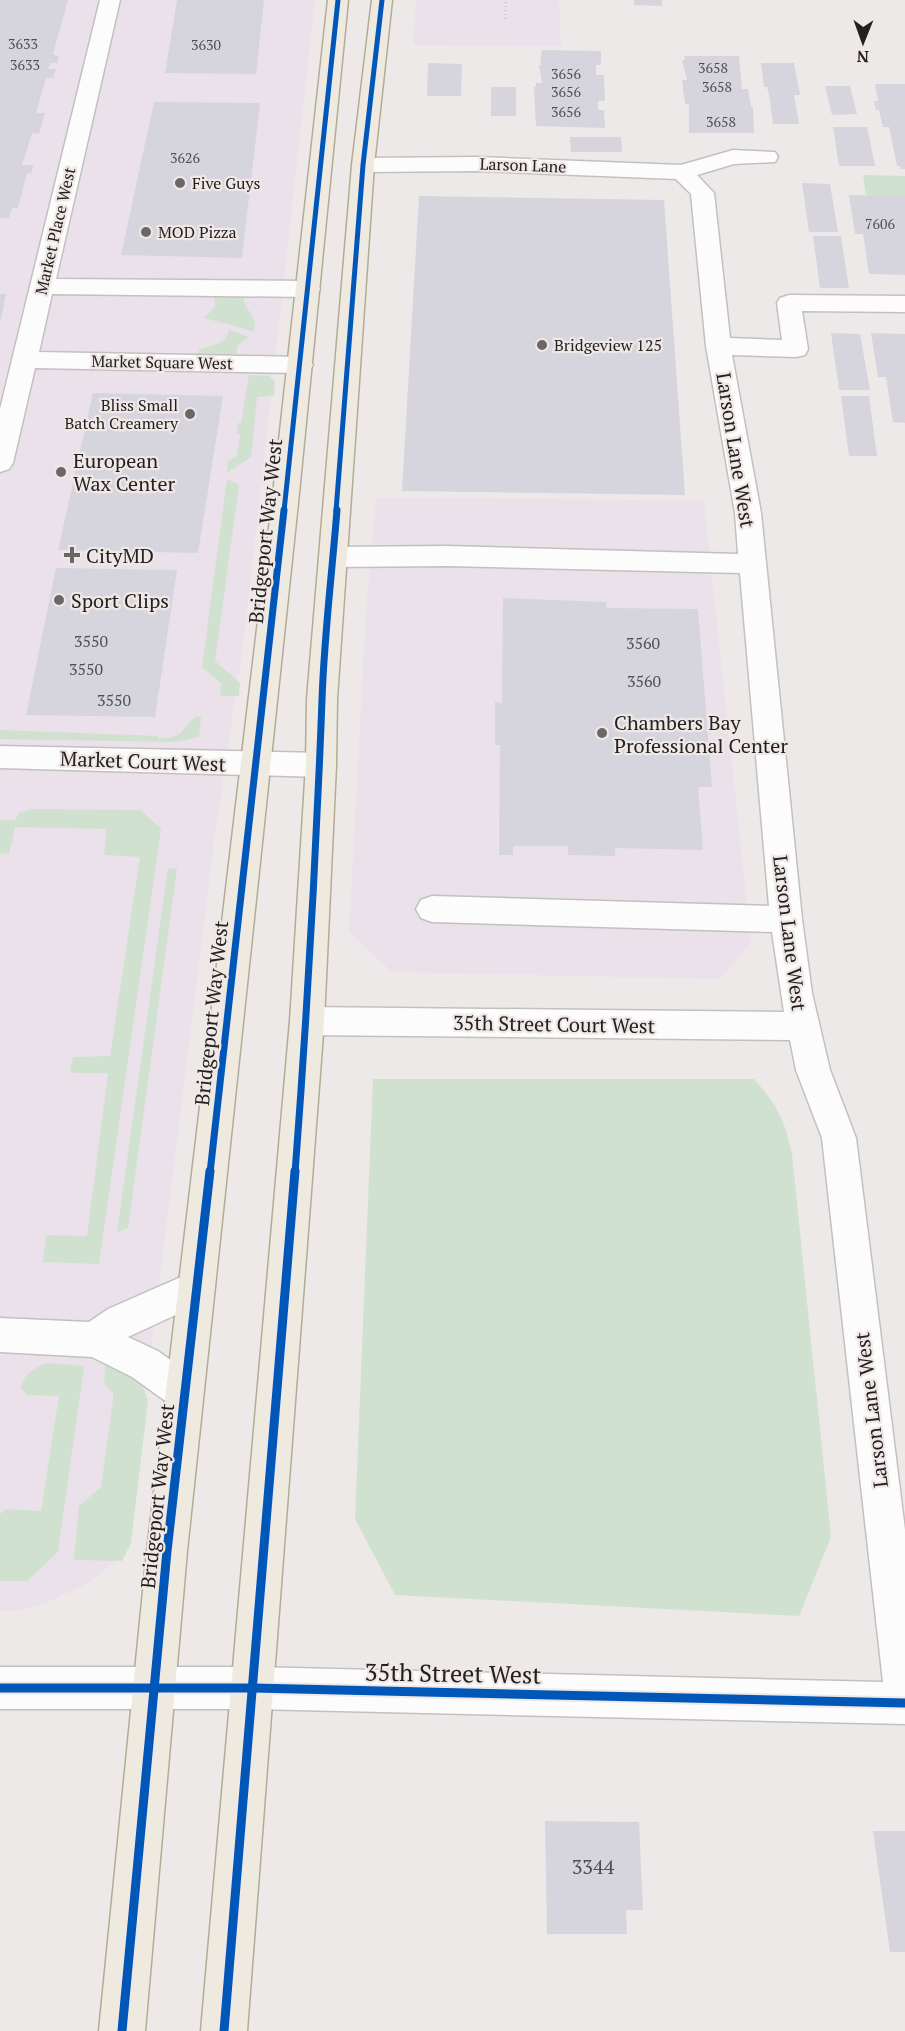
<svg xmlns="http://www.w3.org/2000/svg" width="905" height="2031" font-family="'PT Serif',serif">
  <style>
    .commercial { fill: #eae1eb }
    .green { fill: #d1e1cf }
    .building { fill: #d6d5de }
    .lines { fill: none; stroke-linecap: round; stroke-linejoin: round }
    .minor-casing { stroke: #c3c0c0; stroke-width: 3 }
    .major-casing { stroke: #b4aa98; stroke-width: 3 }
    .path { stroke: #cbcaca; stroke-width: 3; stroke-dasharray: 1 3; stroke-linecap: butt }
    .minor { fill: #fcfcfc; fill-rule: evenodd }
    .major { fill: #efeae0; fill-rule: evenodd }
    .cycleway-far2-casing { stroke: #efe8e6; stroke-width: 8 }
    .cycleway-far1-casing { stroke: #efe8e6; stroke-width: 10 }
    .cycleway-casing { stroke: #efe8e6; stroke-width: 13 }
    .cycleway-far2 { stroke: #0057b8; stroke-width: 5 }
    .cycleway-far1 { stroke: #0057b8; stroke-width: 7 }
    .cycleway { stroke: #0057b8; stroke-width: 9 }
    .poi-dot { fill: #6a6766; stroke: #efe8e6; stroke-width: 2 }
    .labels { text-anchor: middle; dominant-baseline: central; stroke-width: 4.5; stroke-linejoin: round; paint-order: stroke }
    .far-number-label { font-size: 14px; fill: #504e50 }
    .far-street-label { font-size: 16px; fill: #232120; stroke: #efe8e6 }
    .far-poi-label { font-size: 16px; fill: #232120; stroke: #efe8e6; text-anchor: start }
    .number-label { font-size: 16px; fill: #504e50 }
    .street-label { font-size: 20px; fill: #232120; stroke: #efe8e6 }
    .poi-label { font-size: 20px; fill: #232120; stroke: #efe8e6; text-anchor: start }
    .near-number-label { font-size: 20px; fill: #504e50 }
    .near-street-label { font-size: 24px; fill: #232120; stroke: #efe8e6 }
  </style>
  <rect width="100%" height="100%" fill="#ede9e8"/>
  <g class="commercial">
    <polygon points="0,0 315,0 244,639 215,834 126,1554 86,1584 48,1602 16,1611 0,1611"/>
    <polygon points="416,0 559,0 561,47 413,45"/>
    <polygon points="376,497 704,501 751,942 720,979 392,972 349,932 366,610"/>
  </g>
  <g class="green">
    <polygon points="863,175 905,176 905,196 866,196"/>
    <path d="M214 296 243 297C244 312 260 315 253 332 236 325 221 323 204 318L215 306Z"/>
    <path d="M229 329 249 337 238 345 236 354H198L199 350C212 343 225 348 229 329Z"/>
    <polygon points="249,375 269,376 275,382 274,396 257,397 251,457 227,473 228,461 237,456 240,434 237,433 238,423 241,423"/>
    <polygon points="227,479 239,485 215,661 240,683 239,696 220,696 221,683 202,667"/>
    <path d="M196 716 201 717 199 737 175 742 0 739V730L158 736V739C189 736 177 731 196 716Z"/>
    <polygon points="31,809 141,810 161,829 99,1264 43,1262 46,1235 87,1236 108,1073 73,1073 70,1071 73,1057 110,1056 140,857 104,855 107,829 15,827 9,854 0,853 0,820 15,820 19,813"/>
    <polygon points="168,868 177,869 128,1228 117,1232"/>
    <path d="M373 1079H754C778 1106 784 1119 792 1154L831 1537 799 1616 395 1595 355 1519Z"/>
    <polygon points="106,1360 140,1381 148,1400 131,1543 122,1561 74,1560 79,1506 101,1487 113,1399 113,1393 104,1383"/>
    <path d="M48 1363 84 1366 58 1552 27 1581H0V1514L6 1509 41 1511 59 1396 27 1395 21 1388C24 1373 35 1367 48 1363Z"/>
  </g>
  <g class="building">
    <polygon points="0,0 68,0 53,54 59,56 57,63 50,63 48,69 56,69 53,78 46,78 36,113 45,113 39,134 32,133 22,165 34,165 31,173 27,173 18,208 12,208 9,218 0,218"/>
    <polygon points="177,0 264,0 256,74 165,73"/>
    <polygon points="634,0 662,0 662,6 634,5"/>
    <polygon points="542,50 601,51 601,65 596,65 596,75 604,75 605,101 598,101 598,110 604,110 605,128 536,126 534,87 536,87 536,83 542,83 539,65 542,65 540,62"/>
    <polygon points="684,56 739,56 742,89 748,89 751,107 753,107 754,133 689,133 689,104 685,104 682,80 687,80 682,60 685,60"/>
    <polygon points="428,63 462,64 461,96 427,96"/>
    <polygon points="761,63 794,63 800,95 794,95 799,124 773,124 769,95 767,87 764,87"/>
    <polygon points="875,84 905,84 905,169 900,169 900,166 897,166 889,127 883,127 879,110 876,110 874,101 878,101"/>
    <polygon points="825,86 850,86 857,114 832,115"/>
    <rect x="491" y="87" width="25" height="29"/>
    <polygon points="154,102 260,103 242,258 121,255"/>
    <polygon points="833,127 867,127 875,166 839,166"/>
    <polygon points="570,137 621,137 622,152 571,152"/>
    <polygon points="802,183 830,184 838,232 809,232"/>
    <polygon points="849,195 905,196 905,275 869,274 863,234 855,234"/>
    <polygon points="419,196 664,200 685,495 402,491"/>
    <polygon points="813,236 841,236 849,288 820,288"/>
    <polygon points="0,294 6,294 0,324"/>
    <polygon points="831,333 860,334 870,390 839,390"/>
    <polygon points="871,333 905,334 905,423 893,422 886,377 878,377"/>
    <polygon points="93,393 223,396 198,553 58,550"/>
    <polygon points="841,396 869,396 877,456 849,456"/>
    <polygon points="56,568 177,570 155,717 26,715"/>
    <polygon points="503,598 606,602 607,608 698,609 712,787 698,787 703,850 615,848 615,856 568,855 568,846 513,846 513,855 499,855 500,745 495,745 495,702 502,703"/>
    <polygon points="545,1821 639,1822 643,1910 626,1910 627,1934 547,1934"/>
    <polygon points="873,1831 905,1831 905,1952 890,1952"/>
  </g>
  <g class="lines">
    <defs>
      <g id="minor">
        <polygon points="100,0 120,0 56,279 308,281 317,284 320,289 317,294 308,297 52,294 39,352 300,357 309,359 313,365 309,371 300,373 35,368 13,463 9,469 0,472 0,409"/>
        <polygon points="733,150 775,152 778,157 775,162 734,164 697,175 714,193 730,338 782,340 777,303 780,298 789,295 905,296 905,312 802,311 808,349 805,355 796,357 732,355 761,513 802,919 812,993 830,1070 856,1138 905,1530 905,1724 251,1709 0,1709 0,1667 251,1667 883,1682 822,1138 796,1070 790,1040 307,1035 295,1031 290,1021 295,1011 307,1007 784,1012 772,932 432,922 421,918 416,909 421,900 432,896 769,906 740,573 447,566 333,567 323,564 319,557 323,550 333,547 447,546 738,554 735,513 706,346 691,194 676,179 479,171 363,172 355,170 352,165 355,160 363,158 479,157 681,165"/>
        <polygon points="0,746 321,753 332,757 336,765 332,773 321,777 0,768"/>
        <polygon points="197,1270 210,1275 215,1287 210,1299 128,1337 158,1351 197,1379 203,1392 197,1405 184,1410 171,1405 132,1377 92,1357 0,1352 0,1318 89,1322 108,1309"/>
      </g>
      <g id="major">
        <polygon points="328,0 348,0 298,503 187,1551 145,2031 99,2031 147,1551 272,503"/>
        <polygon points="372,0 392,0 374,165 337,699 336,765 324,1021 247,2031 201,2031 290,1021 306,765 307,699 352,165"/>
      </g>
    </defs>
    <use href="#minor" class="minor-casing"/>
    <use href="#major" class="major-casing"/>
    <polyline class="path" points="505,19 506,0"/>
    <use href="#minor" class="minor"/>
    <use href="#major" class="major"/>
    <defs>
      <g id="cycleway-far2">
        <polyline points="284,511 338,0"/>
        <polyline points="336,511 363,165 382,0"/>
      </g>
      <g id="cycleway-far1">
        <polyline points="210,1173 284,510"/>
        <path d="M295 1173C307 1015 316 858 322 700 324 637 332 573 337 510"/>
      </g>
      <g id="cycleway">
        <polyline points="0,1688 251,1688 905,1703"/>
        <polyline points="122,2031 167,1551 210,1171"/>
        <polyline points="224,2031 295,1171"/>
      </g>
    </defs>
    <use href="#cycleway-far2" class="cycleway-far2-casing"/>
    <use href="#cycleway-far1" class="cycleway-far1-casing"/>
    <use href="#cycleway" class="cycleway-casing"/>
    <use href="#cycleway-far2" class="cycleway-far2"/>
    <use href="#cycleway-far1" class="cycleway-far1"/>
    <use href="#cycleway" class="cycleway"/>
  </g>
  <g class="poi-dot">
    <circle cx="180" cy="183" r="6"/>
    <circle cx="146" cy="232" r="6"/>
    <circle cx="542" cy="345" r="6"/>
    <circle cx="190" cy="414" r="6"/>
    <circle cx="61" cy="472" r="6"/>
    <path d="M69 546h6v6h6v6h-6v6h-6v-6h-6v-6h6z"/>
    <circle cx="59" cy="600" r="6"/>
    <circle cx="602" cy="733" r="6"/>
  </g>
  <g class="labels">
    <g class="far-number-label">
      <text x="23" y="43">3633</text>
      <text x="206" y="44">3630</text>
      <text x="25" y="64">3633</text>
      <text x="713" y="67">3658</text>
      <text x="566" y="73">3656</text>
      <text x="717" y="86">3658</text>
      <text x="566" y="91">3656</text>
      <text x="566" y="111">3656</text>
      <text x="721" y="121">3658</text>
      <text x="185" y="157">3626</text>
      <text x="880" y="223">7606</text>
    </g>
    <g class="far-street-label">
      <text transform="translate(523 165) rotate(2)">Larson Lane</text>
      <text transform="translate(55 231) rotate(-77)">Market Place West</text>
      <text transform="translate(162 362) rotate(1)">Market Square West</text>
    </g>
    <g class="far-poi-label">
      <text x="192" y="183">Five Guys</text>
      <text x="158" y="232">MOD Pizza</text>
      <text x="554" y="345">Bridgeview 125</text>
      <text x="178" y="405" text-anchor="end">Bliss Small<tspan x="178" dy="18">Batch Creamery</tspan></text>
    </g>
    <g class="number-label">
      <text x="91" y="641">3550</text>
      <text x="643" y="643">3560</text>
      <text x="86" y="669">3550</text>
      <text x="644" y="681">3560</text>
      <text x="114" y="700">3550</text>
    </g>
    <g class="street-label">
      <text transform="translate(736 450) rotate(81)">Larson Lane West</text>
      <text transform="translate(265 531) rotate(-84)">Bridgeport Way West</text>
      <text transform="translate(143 761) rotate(2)">Market Court West</text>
      <text transform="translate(790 933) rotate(83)">Larson Lane West</text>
      <text transform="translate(211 1013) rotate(-84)">Bridgeport Way West</text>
      <text transform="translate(554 1024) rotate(1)">35th Street Court West</text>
      <text transform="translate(871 1410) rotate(-97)">Larson Lane West</text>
      <text transform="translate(157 1496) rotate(-84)">Bridgeport Way West</text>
    </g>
    <g class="poi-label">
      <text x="73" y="460">European<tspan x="73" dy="23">Wax Center</tspan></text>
      <text x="86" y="555">CityMD</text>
      <text x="71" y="600">Sport Clips</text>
      <text x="614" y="722">Chambers Bay<tspan x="614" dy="23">Professional Center</tspan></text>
    </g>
    <g class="near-number-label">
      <text x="593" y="1866">3344</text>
    </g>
    <g class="near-street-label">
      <text transform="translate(453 1673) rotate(1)">35th Street West</text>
    </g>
  </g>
  <g transform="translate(863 42) rotate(181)" stroke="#efe8e6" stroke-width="4.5" paint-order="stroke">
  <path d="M0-4.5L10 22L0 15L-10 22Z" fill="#232120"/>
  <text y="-9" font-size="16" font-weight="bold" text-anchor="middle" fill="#232120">N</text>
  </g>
</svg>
